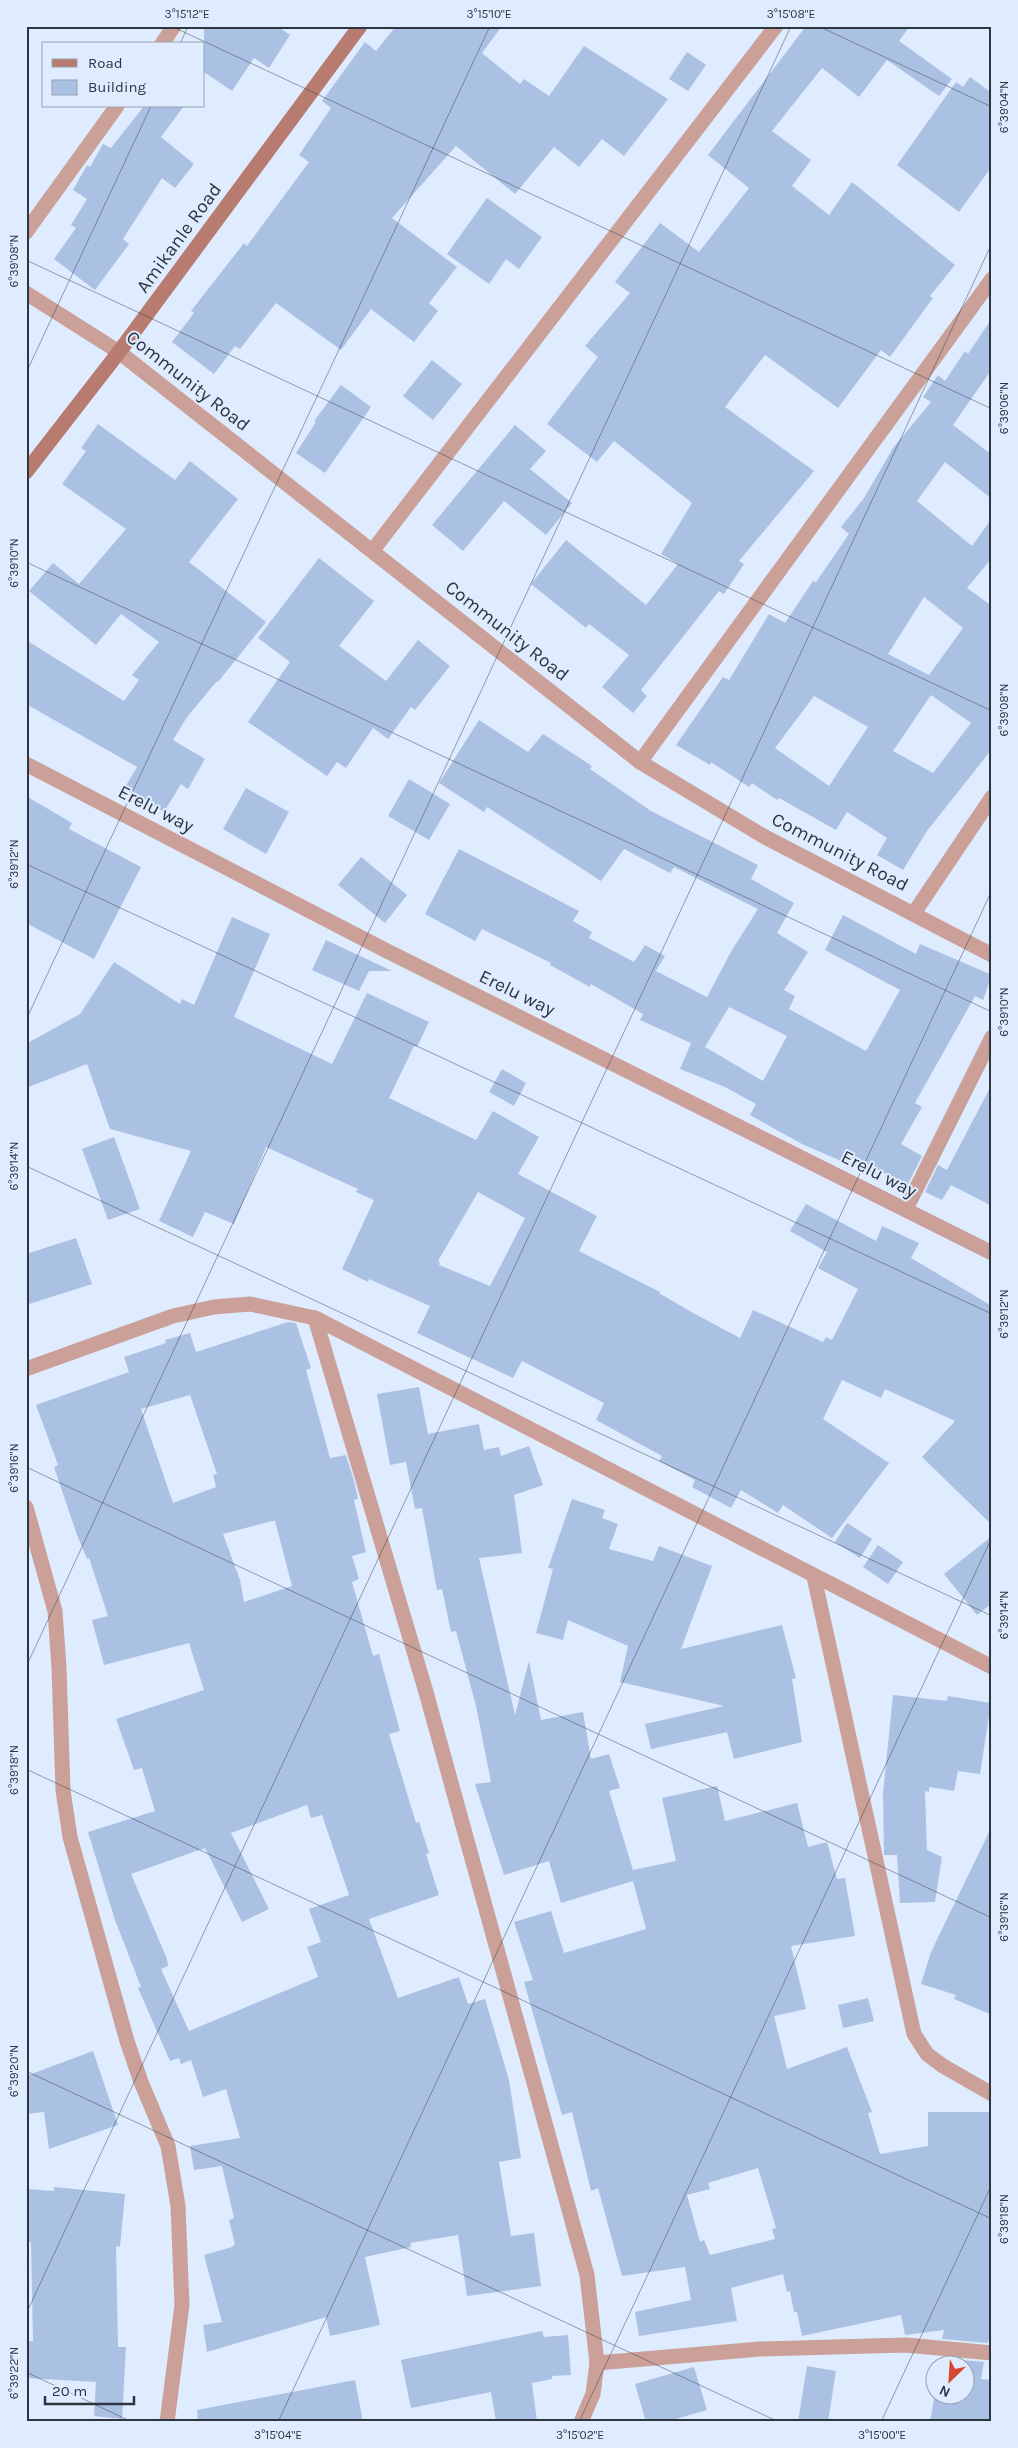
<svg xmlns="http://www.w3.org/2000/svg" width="1018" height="2448" font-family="Karla,sans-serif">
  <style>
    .building { fill: #abc1e3; fill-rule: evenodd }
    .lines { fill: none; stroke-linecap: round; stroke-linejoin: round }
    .street { stroke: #caa098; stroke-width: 15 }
    .secondary { stroke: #b77b70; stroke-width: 15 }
    .ticks { fill: none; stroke: #2d3541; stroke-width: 1; stroke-opacity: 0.45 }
    .labels { text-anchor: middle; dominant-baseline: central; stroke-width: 4; stroke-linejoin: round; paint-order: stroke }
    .street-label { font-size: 19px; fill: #2d3541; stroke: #dfebfe }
    .neatline { fill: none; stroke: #2d3541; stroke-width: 2 }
    .ticks-label { font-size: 12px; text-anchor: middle; fill: #2d3541 }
  </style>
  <rect width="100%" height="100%" fill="#dfebfe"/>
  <g class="building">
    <polygon points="204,26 277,26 290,35 269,68 254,58 232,91 204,72"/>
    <polygon points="396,26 502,26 482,53 520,84 524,79 549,96 584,46 668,99 624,156 602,139 579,167 554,147 515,194 456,146 392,218 457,267 429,303 438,311 414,342 371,309 341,350 276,303 240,349 235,346 214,374 172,342 194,313 191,311 244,243 247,246 309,162 299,155 331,108 322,101 365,42 376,51"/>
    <polygon points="806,26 910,26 899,41 952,79 939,96 887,60 859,97 822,68 772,131 811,160 792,186 829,215 852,182 955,265 930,296 933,298 890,357 881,350 838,408 765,355 725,407 814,471 739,561 744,564 724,594 719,591 641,690 647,696 633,713 602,687 629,655 589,624 586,628 531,584 566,540 646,605 678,564 661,554 692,503 614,441 597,462 547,424 598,357 585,346 630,293 615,282 660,223 699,252 749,188 708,155"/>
    <polygon points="687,52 706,65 688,91 669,79"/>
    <polygon points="970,77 992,93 992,166 959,212 897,165 956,82 963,87"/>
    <polygon points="144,106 184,106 161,137 194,164 175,188 162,178 123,239 129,244 95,290 54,259 76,228 71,225 87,199 73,190 87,165 90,167 103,144 111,148"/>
    <polygon points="487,198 542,237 519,269 506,259 489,284 447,254"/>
    <path d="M992 318V369L953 425 992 455V499L945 462 917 501 972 546 992 518V558L967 588 992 606V749L927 831 903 870 877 855 887 838 847 812 836 830 779 798 777 800 752 783 749 787 711 762 710 765 676 745 723 677 729 680 769 614 785 623 813 581 816 582 849 534 841 527 864 498 893 448 931 402 923 397 938 375 945 381 965 351 968 354ZM924 597 963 628 929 675 888 654ZM931 695 971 723 933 773 893 751ZM814 696 868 727 829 786 775 748Z"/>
    <polygon points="432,360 462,384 433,420 403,396"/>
    <polygon points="341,385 371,407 325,473 296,453 316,422 314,421"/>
    <polygon points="98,424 175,480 190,461 238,499 189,562 266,622 218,682 217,681 187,717 173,740 205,759 188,789 181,784 164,812 124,789 137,767 26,704 26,640 124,701 139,680 132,675 159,642 121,614 96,645 29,591 53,563 79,584 126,529 62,484 86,451 81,448"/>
    <polygon points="515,425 546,451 530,469 572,503 546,535 504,501 463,551 432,525"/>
    <polygon points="319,558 374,601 339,646 386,681 418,640 450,666 415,710 411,707 388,739 373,728 346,768 337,762 327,776 248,722 290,662 258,638"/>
    <path d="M479 720 528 752 543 734 592 766 590 769 651 811 758 865 751 879 794 903 777 933 808 952 784 990 795 996 789 1009 866 1051 900 990 825 950 843 915 916 954 920 944 992 975 983 1000 975 996 915 1103 922 1107 901 1144 922 1156 908 1184 850 1157 848 1164 802 1144 750 1115 756 1104 725 1087 680 1069 691 1043 640 1020 643 1014 591 984 590 987 550 965 551 963 482 929 475 941 425 914 459 849 579 911 573 921 592 932 589 938 634 962 645 945 665 956 656 971 707 997 732 950 758 909 674 867 670 873 624 849 601 881 487 807 484 812 439 783ZM729 1007 787 1036 763 1081 705 1047Z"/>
    <polygon points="409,779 450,804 429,840 388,816"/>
    <polygon points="246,788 289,812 266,854 223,829"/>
    <polygon points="26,796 72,823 69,829 141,867 94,959 26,923"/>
    <polygon points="361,857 407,895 385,923 338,885"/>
    <path d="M232 917 270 934 234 1017 332 1064 367 993 429 1022 417 1047 414 1046 389 1098 476 1140 493 1111 539 1137 518 1174 597 1216 579 1251 660 1292 659 1293 693 1313 740 1338 753 1310 823 1342 826 1337 832 1340 858 1289 818 1268 827 1252 790 1231 806 1204 876 1241 882 1226 919 1243 911 1258 992 1306V1525L922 1457 955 1421 885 1389 881 1398 842 1380 823 1419 889 1463 832 1538 783 1505 778 1513 741 1490 731 1508 692 1487 695 1480 659 1461 662 1456 596 1420 604 1403 522 1361 513 1378 417 1333 430 1306 369 1279 368 1282 342 1269 374 1200 356 1192 358 1189 266 1147 234 1224 205 1212 193 1237 159 1221 191 1151 110 1129 87 1064 26 1088V1044L80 1014 114 962 180 1004 182 999 194 1005ZM478 1192 525 1218 490 1286 439 1265 440 1262 438 1261Z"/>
    <polygon points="326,940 373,962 392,971 369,971 359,991 312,970"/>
    <polygon points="502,1069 526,1083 514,1106 489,1092"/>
    <polygon points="992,1084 992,1206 951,1185 942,1200 925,1192 938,1165 947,1170"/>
    <polygon points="114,1137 140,1209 108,1220 82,1149"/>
    <polygon points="76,1238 92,1284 26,1305 26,1254"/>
    <path d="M288 1322 296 1323 311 1368 306 1370 330 1458 346 1455 354 1481 358 1499 354 1500 366 1552 352 1556 359 1579 352 1582 373 1656 379 1654 400 1731 389 1734 416 1823 419 1822 429 1853 426 1854 439 1895 369 1919 398 1998 459 1977 468 2004 485 1999 509 2080 521 2158 499 2162 511 2236 534 2233 541 2286 467 2296 458 2235 410 2243 411 2247 365 2257 380 2325 330 2336 326 2317 207 2352 203 2325 222 2322 204 2255 232 2247 235 2244 229 2220 234 2218 222 2166 194 2170 190 2146 240 2138 226 2089 203 2097 191 2060 181 2064 179 2058 170 2061 138 1988 141 1987 115 1920 88 1832 155 1811 142 1768 134 1770 116 1719 204 1690 189 1643 104 1665 92 1620 108 1616 89 1558 87 1559 77 1535 54 1467 58 1465 36 1405 129 1372 124 1357 166 1343 165 1340 190 1333 196 1352ZM190 1395 217 1474 213 1475 216 1487 173 1503 141 1409ZM272 1521H275L292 1586 244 1602 240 1580 223 1534ZM307 1805 311 1818 322 1815 349 1895 309 1909 321 1942 307 1947 318 1977 189 2031 161 1969 168 1966 167 1959 131 1874 205 1848 242 1922 269 1909 231 1833Z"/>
    <path d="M419 1387 428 1434 479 1424 484 1450 499 1447 501 1456 529 1446 543 1485 514 1495 522 1553 479 1558 515 1715 529 1661 541 1720 583 1712 591 1759 609 1754 620 1788 609 1791 633 1870 676 1861 662 1798 717 1786 725 1821 797 1803 808 1847 827 1842 837 1879 845 1878 855 1936 791 1946 806 2009 774 2016 787 2069 847 2047 872 2112 868 2113 880 2154 928 2146V2112H992V2324L988 2343 942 2339 944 2330 905 2335 901 2315 802 2336 797 2312H794L790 2291 787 2292 783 2274 731 2288 737 2321 639 2336 635 2312 691 2300 685 2267 622 2276 598 2188 591 2191 572 2112 562 2115 524 1982 533 1980 514 1922 551 1911 564 1953 646 1929 633 1881 561 1903 549 1861 504 1875 475 1784 491 1782 476 1706 456 1631 451 1632 442 1589 437 1590 422 1508 415 1509 406 1462 390 1465 377 1394ZM758 2168 776 2228 772 2229 775 2239 710 2255 704 2240 700 2242 687 2195 710 2189 708 2183Z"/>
    <polygon points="572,1499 605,1510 602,1518 618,1524 609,1549 653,1561 659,1546 712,1566 681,1649 782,1625 796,1678 792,1679 802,1742 734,1759 727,1732 651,1749 645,1724 724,1706 620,1682 628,1646 568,1620 563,1640 536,1633 553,1569 548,1568"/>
    <polygon points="847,1523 872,1539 860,1558 835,1542"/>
    <polygon points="992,1536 992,1603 977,1615 944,1574"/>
    <polygon points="878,1545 903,1562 888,1584 863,1567"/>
    <polygon points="893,1695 947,1701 948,1696 991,1703 980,1774 958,1771 954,1791 929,1787 929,1792 925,1791 927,1850 942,1857 935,1902 900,1903 897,1855 884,1855 884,1853 883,1793"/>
    <polygon points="992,1826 992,2015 954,1999 956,1995 921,1984 931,1952"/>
    <polygon points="868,1998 874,2021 843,2028 838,2005"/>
    <polygon points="93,2051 118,2125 49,2149 44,2112 26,2114 26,2076"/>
    <polygon points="54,2187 125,2194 120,2247 116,2246 118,2347 126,2347 122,2419 94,2416 96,2382 26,2378 26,2341 33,2341 31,2242 26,2242 26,2189 54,2191"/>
    <polygon points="542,2331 544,2337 568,2335 571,2375 552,2376 552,2379 532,2383 537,2422 496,2422 491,2392 411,2408 401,2360"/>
    <polygon points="940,2358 984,2362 981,2379 992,2380 992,2422 930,2422 936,2387 936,2396 966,2396 966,2366 939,2366"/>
    <polygon points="807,2366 836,2371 828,2422 798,2422"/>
    <polygon points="694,2367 707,2410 665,2422 646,2422 635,2384"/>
    <polygon points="355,2380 363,2422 198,2422 197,2410"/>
  </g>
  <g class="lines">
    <g class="street">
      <polyline points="162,44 174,26"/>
      <polyline points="26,232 117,106"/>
      <polyline points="26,293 119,352 640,762 765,837 992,955"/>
      <polyline points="373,550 776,26"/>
      <polyline points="640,762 992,279"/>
      <polyline points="26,764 387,951 992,1253"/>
      <polyline points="914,913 992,797"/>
      <polyline points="906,1209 992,1037"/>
      <polyline points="315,1318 426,1692 587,2275 597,2363 593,2394 581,2422"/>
      <polyline points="26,1369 173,1316 214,1307 250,1304 315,1318 992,1667"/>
      <polyline points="26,1507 55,1611 59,1668 63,1790 70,1837 127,2041 141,2082 168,2146 178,2206 182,2305 167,2422"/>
      <polyline points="814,1577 914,2034 927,2054 943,2066 992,2094"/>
      <polyline points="597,2363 760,2349 906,2345 992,2353"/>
    </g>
    <polyline class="secondary" points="26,472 119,352 360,26"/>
  </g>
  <path class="ticks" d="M171 26 992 409M818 26 992 107M180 44 188 26M26 260 992 711M26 373 151 106M26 562 992 1012M26 864 992 1314M26 1020 490 26M26 1166 992 1616M26 1467 992 1918M26 1667 791 26M26 1769 992 2219M26 2071 779 2422M26 2314 992 243M26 2372 132 2422M278 2422 992 890M579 2422 992 1537M881 2422 992 2184"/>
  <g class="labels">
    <g class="street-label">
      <text transform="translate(179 238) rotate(-54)">Amikanle Road</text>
      <text transform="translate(188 381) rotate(38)">Community Road</text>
      <text transform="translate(507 631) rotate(38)">Community Road</text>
      <text transform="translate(156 809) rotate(27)">Erelu way</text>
      <text transform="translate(840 852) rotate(27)">Community Road</text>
      <text transform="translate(517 993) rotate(26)">Erelu way</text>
      <text transform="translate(879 1174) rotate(27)">Erelu way</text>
    </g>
  </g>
  <rect width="1018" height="2448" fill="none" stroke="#dfebfe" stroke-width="55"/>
  <rect x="42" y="42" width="162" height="65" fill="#dfebfe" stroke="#98a2b2"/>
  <rect x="52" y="59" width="25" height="8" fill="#b77b70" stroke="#98a2b2"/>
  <text x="88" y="68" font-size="15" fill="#2d3541">Road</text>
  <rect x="52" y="80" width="25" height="15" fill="#abc1e3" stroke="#98a2b2"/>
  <text x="88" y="92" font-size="15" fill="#2d3541">Building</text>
  <g transform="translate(950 2380) rotate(205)"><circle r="24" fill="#dfebfe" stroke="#98a2b2"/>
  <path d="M0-4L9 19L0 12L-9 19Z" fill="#d44832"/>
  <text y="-8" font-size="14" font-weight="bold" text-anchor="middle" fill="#2d3541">N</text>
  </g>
  <path d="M45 2396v8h89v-8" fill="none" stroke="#2d3541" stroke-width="2.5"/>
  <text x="52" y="2396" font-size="15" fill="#2d3541" stroke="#dfebfe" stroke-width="4" paint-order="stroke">20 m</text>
  <rect x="28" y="28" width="962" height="2392" class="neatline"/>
  <g class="ticks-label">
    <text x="187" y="18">3°15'12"E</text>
    <text x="489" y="18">3°15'10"E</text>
    <text x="791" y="18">3°15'08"E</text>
    <text transform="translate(1004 107) rotate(-90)" y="4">6°39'04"N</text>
    <text transform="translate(14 261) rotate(-90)" y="4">6°39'08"N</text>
    <text transform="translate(1004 408) rotate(-90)" y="4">6°39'06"N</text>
    <text transform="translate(14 563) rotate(-90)" y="4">6°39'10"N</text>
    <text transform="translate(1004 710) rotate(-90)" y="4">6°39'08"N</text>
    <text transform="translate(14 864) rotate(-90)" y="4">6°39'12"N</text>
    <text transform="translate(1004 1012) rotate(-90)" y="4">6°39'10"N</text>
    <text transform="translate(14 1166) rotate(-90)" y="4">6°39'14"N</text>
    <text transform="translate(1004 1314) rotate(-90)" y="4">6°39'12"N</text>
    <text transform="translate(14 1468) rotate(-90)" y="4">6°39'16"N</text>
    <text transform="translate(1004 1615) rotate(-90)" y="4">6°39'14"N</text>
    <text transform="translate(14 1770) rotate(-90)" y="4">6°39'18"N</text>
    <text transform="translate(1004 1917) rotate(-90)" y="4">6°39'16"N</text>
    <text transform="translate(14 2071) rotate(-90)" y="4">6°39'20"N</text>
    <text transform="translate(1004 2219) rotate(-90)" y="4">6°39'18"N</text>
    <text transform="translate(14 2373) rotate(-90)" y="4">6°39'22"N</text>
    <text x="278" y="2439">3°15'04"E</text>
    <text x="580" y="2439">3°15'02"E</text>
    <text x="882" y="2439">3°15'00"E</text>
  </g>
</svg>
